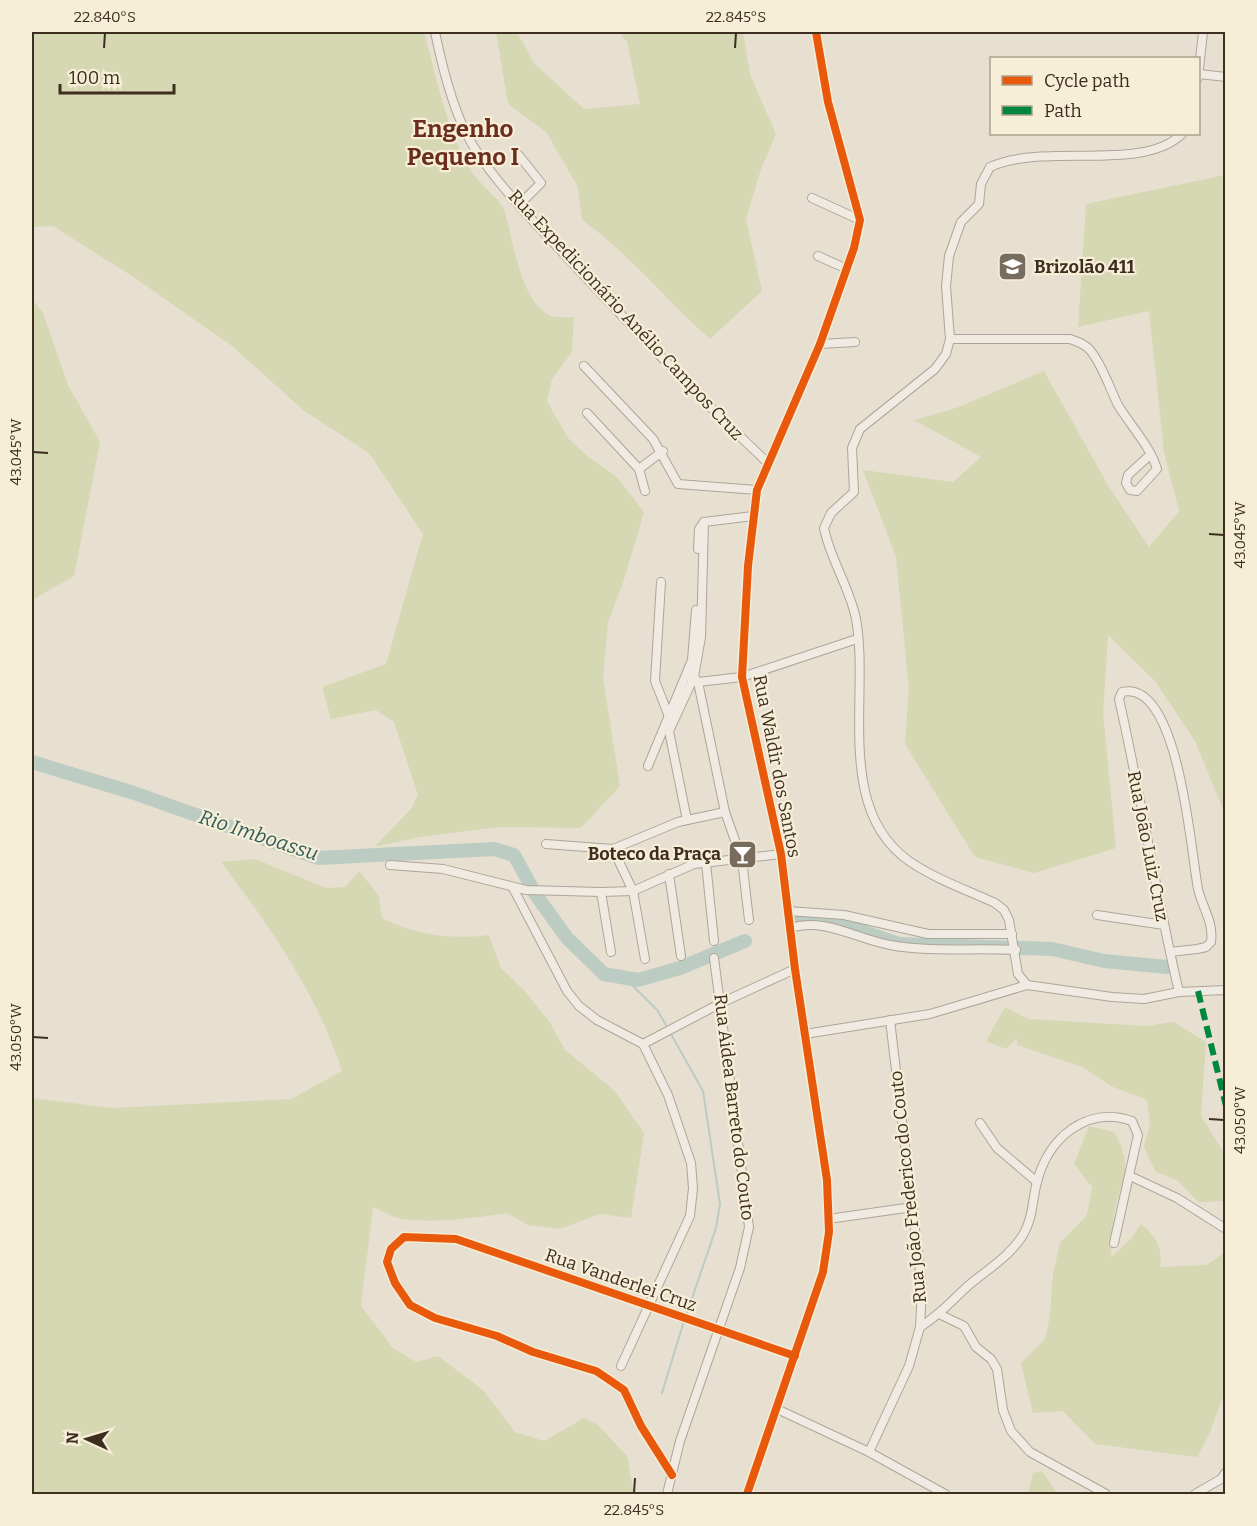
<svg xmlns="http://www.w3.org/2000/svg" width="1257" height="1526" font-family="Bitter,serif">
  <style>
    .green { fill: #d6d7b3 }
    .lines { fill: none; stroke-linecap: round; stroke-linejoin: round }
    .stream { stroke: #bcccc2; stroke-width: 2 }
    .river { stroke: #bcccc2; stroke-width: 14 }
    .minor-casing { stroke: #ada599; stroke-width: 10 }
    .minor { stroke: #efebe3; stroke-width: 8 }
    .quiet { stroke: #00873e; stroke-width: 6; stroke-dasharray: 12 6; stroke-linecap: butt }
    .cycleway-casing { stroke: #f7eed8; stroke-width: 11 }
    .cycleway { stroke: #e8590c; stroke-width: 8 }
    .ticks { fill: none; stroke: #3d2e20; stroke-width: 2 }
    .labels { text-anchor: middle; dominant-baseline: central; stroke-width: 4.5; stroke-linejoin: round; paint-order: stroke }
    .poi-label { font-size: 18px; font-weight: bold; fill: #3d2e20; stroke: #f7eed8; text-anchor: start }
    .street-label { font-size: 18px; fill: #3d2e20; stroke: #f7eed8 }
    .water-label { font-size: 20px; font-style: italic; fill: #2f5d5a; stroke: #f7eed8 }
    .district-label { font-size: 24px; font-weight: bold; fill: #6b2e1e; stroke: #f7eed8 }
    .neatline { fill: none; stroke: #3d2e20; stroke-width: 2 }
    .ticks-label { font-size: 15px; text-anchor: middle; fill: #3d2e20 }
  </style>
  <rect width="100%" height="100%" fill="#e7e0d1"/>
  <g class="green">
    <path d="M32 32H424C437 78 446 129 471 171 478 182 501 201 504 209 513 237 521 310 555 317 561 318 568 317 574 317L572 352 552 379 547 401 568 438 587 456 617 477 644 512 623 583 608 622 603 678 620 786 581 828 498 827 420 837 374 847 411 809 418 795 394 722 376 710 331 719 322 687 386 664 423 534 369 453 303 410 232 346 132 276 53 226 32 227Z"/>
    <path d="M496 32H517L534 63 584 109 640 104 627 42 619 32H743L750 74 776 134 761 169 746 219 762 291 710 339C666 300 630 254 582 220L578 187 546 132 508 104Z"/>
    <polygon points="1225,175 1225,814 1195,741 1155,681 1108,635 1103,713 1116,848 1034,873 975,857 905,744 909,689 896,557 863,470 953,482 981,457 914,420 956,408 1044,371 1109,487 1149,547 1179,511 1164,452 1149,311 1078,327 1086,204"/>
    <polygon points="32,299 43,313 68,385 100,442 74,576 32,600"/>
    <path d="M255 859 326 888 345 887 359 871 379 896 382 918C414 935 453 940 489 935L501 968 524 990 551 1024 565 1050 614 1090 644 1133 631 1218 600 1214 560 1229 528 1225 506 1213C477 1218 422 1225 394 1217 387 1214 380 1210 373 1207L361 1306 393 1348 416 1362 438 1356 483 1390 515 1432 544 1441 584 1418 598 1425 627 1456 634 1494H32V1098L112 1108 291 1099 342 1071C317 993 270 927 221 862Z"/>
    <polygon points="1005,1007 1029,1019 1146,1026 1174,1022 1206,1042 1201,1116 1225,1154 1225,1201 1198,1202 1178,1181 1155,1171 1144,1147 1150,1124 1147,1100 1113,1087 1082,1067 1017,1045 1017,1038 1006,1049 986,1041"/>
    <path d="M1089 1126 1114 1132C1133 1166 1124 1173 1115 1209 1112 1224 1112 1241 1111 1257L1130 1240 1141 1224C1156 1236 1163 1247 1160 1267L1207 1265 1225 1252V1391L1209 1435 1197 1457 1095 1444 1063 1411 1033 1413 1021 1363 1045 1339 1050 1316 1053 1274 1060 1243 1087 1215 1092 1187 1074 1164Z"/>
    <polygon points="1042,1471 1058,1494 1028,1494 1033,1473"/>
  </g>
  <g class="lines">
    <g class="stream">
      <polyline points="624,977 658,1011 703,1091 720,1204 716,1228 686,1316"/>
      <polyline points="662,1393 684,1321"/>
    </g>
    <g class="river">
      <polyline points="32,762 134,793 318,858 494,849 514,855 536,895 567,938 604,974 638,980 680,968 745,941"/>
      <polyline points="798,918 850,927 899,944 1052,949 1104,961 1167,967"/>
    </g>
    <defs>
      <g id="minor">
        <path d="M435 32C442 66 454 114 472 144 497 186 544 232 578 269 640 335 702 401 769 464"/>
        <polyline points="1199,74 1226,77"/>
        <polyline points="1198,78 1203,32"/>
        <polyline points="517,153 541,183 520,204"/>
        <polyline points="812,198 860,220"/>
        <polyline points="818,256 847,269"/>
        <path d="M950 339H1070C1078 342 1085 344 1090 350 1103 366 1109 387 1118 405 1130 425 1150 446 1157 469L1137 491 1130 490 1126 483 1128 475 1150 455"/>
        <polyline points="820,344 855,342"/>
        <polyline points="584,366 653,439 678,484 757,490"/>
        <polyline points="587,413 639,469 645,491"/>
        <polyline points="639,469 663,451"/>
        <polyline points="704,522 701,637 694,677 698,682 725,812 742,860 749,920"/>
        <polyline points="698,549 699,529 704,522 753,516"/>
        <polyline points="661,582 655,681 668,714"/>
        <polyline points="698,682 742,677 857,639"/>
        <polyline points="648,766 692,660 696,610"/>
        <polyline points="687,820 669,731 694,677 689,675"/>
        <polyline points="546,844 613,849 678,822 725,812"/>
        <polyline points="613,849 633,891 645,959"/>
        <polyline points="706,863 714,941"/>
        <polyline points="390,865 443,869 526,890 601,892 633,891 694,864 781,854"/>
        <polyline points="669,874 681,956"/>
        <polyline points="513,888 567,991 579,1006 597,1020 643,1044 668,1095 691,1163 693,1188 690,1216 621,1366"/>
        <polyline points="601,892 611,952"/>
        <polyline points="788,911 844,915 928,934 1012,934"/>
        <polyline points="1097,915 1164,925"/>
        <path d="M790 928C825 917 856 939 890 945 926 952 978 948 1016 950"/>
        <path d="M1170 952 1197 949 1206 947 1211 942C1214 922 1202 907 1198 889 1191 853 1179 678 1122 692L1119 699C1141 796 1156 895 1179 992"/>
        <path d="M1027 985 1018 974 1009 920 1004 910 995 903C967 890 935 879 909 861 834 808 870 695 856 619 850 588 830 559 824 528L831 513 854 492 852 448 860 429 935 369 946 354 950 339 946 286 949 256 961 222 979 204 981 184 990 167C1044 142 1142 173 1182 134"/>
        <polyline points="805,1034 930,1014 1027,985 1112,997 1144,999 1179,992 1226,990"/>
        <polyline points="643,1044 721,1003 795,969"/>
        <polyline points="980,1123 997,1148 1037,1182"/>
        <polyline points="1130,1176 1177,1198 1226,1229"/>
        <polyline points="828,1219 913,1207"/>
        <polyline points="941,1315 964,1326 976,1347 991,1359 997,1369 1003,1410 1011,1431 1030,1452 1106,1494"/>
        <path d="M920 1327C941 1314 951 1301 969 1285 988 1269 1009 1257 1023 1235 1033 1218 1032 1201 1037 1182 1048 1138 1087 1105 1132 1121L1138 1135 1114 1243"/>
        <polyline points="777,1409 869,1452 945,1494"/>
        <polyline points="869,1452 909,1366 920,1327 922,1288 890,1020"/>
        <polyline points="672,1475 641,1426 624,1390 608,1379 596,1371 533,1352 497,1336 435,1318 410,1305 395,1283 387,1262 391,1249 404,1237 456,1239 795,1356"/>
        <polyline points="667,1494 680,1441 740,1268 749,1227 714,958"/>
        <polyline points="747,1494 823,1272 829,1232 827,1180 795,969 781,854 742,677 748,566 757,490 820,344 854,248 860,220 828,102 816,32"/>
        <polyline points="1195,1494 1221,1479 1226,1472"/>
      </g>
    </defs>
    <use href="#minor" class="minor-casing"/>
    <use href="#minor" class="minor"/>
    <polyline class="quiet" points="1198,991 1226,1106"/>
    <defs>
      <g id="cycleway">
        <polyline points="672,1475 641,1426 624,1390 608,1379 596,1371 533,1352 497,1336 435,1318 410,1305 395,1283 387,1262 391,1249 404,1237 456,1239 795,1356"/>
        <polyline points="747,1494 823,1272 829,1232 827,1180 795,969 781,854 742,677 748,566 757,490 820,344 854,248 860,220 828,102 816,32"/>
      </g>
    </defs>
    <use href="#cycleway" class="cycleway-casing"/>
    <use href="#cycleway" class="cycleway"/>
  </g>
  <path class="ticks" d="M104 48 105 33M735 48 736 33M33 452 48 453M1209 534 1224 535M33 1037 48 1038M1209 1119 1224 1120M634 1493 635 1478"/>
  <defs>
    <symbol id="school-square" viewBox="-11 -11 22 22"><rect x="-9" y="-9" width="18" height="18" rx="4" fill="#786c5e" stroke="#f7eed8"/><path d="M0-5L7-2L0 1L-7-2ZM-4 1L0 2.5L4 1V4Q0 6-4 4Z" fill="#fff"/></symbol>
    <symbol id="bar-square" viewBox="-11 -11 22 22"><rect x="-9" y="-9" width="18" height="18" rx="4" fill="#786c5e" stroke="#f7eed8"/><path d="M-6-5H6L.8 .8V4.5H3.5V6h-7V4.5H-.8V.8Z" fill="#fff"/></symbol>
  </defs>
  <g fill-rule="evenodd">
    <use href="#school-square" x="996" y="250" width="33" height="33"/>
    <use href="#bar-square" x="726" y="838" width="33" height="33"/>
  </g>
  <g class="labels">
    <g class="poi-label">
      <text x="1034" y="267">Brizolão 411</text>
      <text x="721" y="854" text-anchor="end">Boteco da Praça</text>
    </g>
    <g class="street-label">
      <text transform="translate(626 315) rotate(47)">Rua Expedicionário Anélio Campos Cruz</text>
      <text transform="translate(777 766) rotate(79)">Rua Waldir dos Santos</text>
      <text transform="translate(1148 846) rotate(79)">Rua João Luiz Cruz</text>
      <text transform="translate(734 1107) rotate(83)">Rua Aidea Barreto do Couto</text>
      <text transform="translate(908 1187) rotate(-96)">Rua João Frederico do Couto</text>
      <text transform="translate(621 1280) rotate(19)">Rua Vanderlei Cruz</text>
    </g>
    <g class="water-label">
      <text transform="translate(259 835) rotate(18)">Rio Imboassu</text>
    </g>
    <g class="district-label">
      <text x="463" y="129">Engenho<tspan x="463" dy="28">Pequeno I</tspan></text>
    </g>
  </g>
  <rect width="1257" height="1526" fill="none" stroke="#f7eed8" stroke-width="66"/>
  <rect x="990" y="57" width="210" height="78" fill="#f7eed8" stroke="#ada18e" stroke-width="1.5"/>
  <rect x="1002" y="76" width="30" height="9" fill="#e8590c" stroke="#ada18e" stroke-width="1.5"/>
  <text x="1044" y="87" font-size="18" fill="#3d2e20">Cycle path</text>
  <rect x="1002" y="106" width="30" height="9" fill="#00873e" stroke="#ada18e" stroke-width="1.5"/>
  <text x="1044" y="117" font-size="18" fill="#3d2e20">Path</text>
  <g transform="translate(87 1439) rotate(274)" stroke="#f7eed8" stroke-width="4.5" paint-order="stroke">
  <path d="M0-4.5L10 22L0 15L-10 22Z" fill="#3d2e20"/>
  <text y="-9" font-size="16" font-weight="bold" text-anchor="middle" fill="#3d2e20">N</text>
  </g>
  <path d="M60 84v9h114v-9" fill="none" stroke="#3d2e20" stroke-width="3"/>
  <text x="69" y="84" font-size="18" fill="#3d2e20" stroke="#f7eed8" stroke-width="4.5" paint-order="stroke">100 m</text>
  <rect x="33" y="33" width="1191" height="1460" class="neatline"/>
  <g class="ticks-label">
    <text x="105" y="22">22.840°S</text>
    <text x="736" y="22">22.845°S</text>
    <text transform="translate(16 452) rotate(-90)" y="5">43.045°W</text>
    <text transform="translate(1240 535) rotate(-90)" y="5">43.045°W</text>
    <text transform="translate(16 1037) rotate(-90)" y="5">43.050°W</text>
    <text transform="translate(1240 1120) rotate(-90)" y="5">43.050°W</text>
    <text x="634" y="1515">22.845°S</text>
  </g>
</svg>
